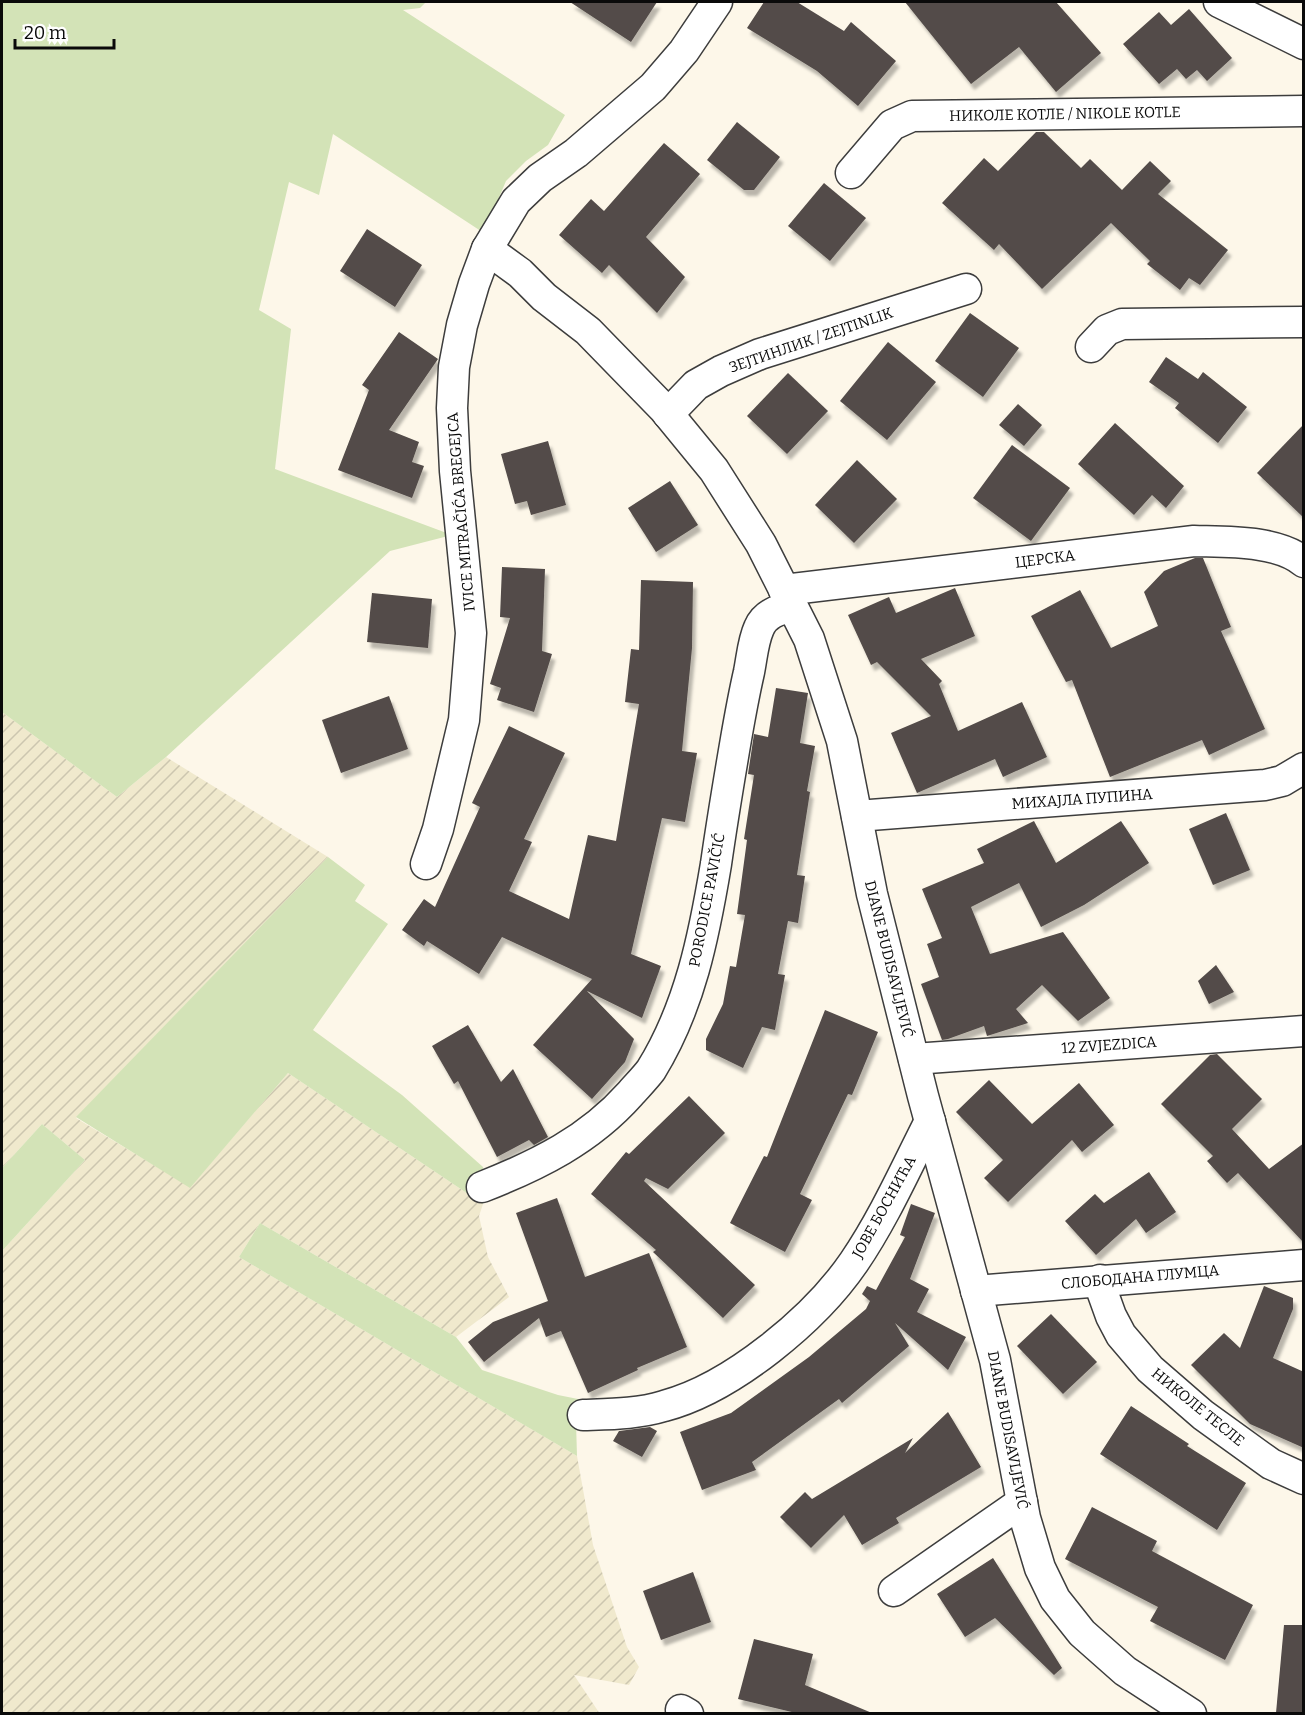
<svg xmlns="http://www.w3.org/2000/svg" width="1305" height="1715" font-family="Bitter,serif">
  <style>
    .farmland { fill: url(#farmland-furrows) }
    .grass { fill: #d3e3b7 }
    .building { fill: #524b48; filter: url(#shadow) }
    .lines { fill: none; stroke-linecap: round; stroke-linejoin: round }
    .minor-casing { stroke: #3d3d3d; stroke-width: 33 }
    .minor { stroke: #fff; stroke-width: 30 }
    .labels { text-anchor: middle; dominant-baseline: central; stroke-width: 6; stroke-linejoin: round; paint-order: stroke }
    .street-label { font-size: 15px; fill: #0a0a0a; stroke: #fff }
  </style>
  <defs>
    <pattern id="farmland-furrows" width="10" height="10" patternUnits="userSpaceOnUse" patternTransform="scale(1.5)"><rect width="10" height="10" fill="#f0e9cd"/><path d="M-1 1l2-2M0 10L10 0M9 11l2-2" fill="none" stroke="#ccc6af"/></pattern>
    <filter id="shadow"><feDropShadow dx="3.5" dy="6" stdDeviation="1.5" flood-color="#0004"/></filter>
  </defs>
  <rect width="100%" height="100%" fill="#fdf7e9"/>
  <polygon class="farmland" points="2,712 117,797 166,757 328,857 76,1118 190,1187 288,1073 483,1204 479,1216 488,1257 509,1297 456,1337 260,1223 239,1257 577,1456 593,1545 627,1647 639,1667 629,1685 574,1675 600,1714 2,1713 2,1251 85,1160 42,1124 2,1168"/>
  <g class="grass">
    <polygon points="2,2 426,2 420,8 403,10 565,115 548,145 526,161 506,181 495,207 493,239 333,134 319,195 289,182 259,310 291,329 275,469 452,535 390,551 166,757 117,797 2,712"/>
    <polygon points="328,857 365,885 355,901 388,924 313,1030 402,1095 483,1167 486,1195 483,1204 288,1073 190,1188 76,1117"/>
    <polygon points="42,1124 85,1160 2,1251 2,1168"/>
    <polygon points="260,1223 456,1337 482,1370 558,1395 583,1400 576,1422 577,1456 239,1257"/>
  </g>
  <g class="building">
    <polygon points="570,2 657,2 631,42"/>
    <polygon points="764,2 797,2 844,31 851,22 896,61 858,106 817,71 747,28"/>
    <polygon points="905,2 1056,2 1101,53 1056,92 1019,47 971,84"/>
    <polygon points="1189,9 1232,58 1207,81 1197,70 1186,79 1177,69 1159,84 1123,44 1159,12 1171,25"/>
    <polygon points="737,122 780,157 754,190 744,190 707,160"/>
    <polygon points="1036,132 1044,132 1081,168 1090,159 1122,190 1150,161 1171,181 1158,194 1228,250 1200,285 1189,278 1180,290 1147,264 1150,261 1111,223 1042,289 999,244 994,250 942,203 984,158 998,171"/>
    <polygon points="664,143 700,174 646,237 685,277 657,313 609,265 602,273 559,235 591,199 604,211"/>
    <polygon points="824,183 866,218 830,261 788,226"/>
    <polygon points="367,229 422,265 395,307 340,271"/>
    <polygon points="970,313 1019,348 983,397 935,361"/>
    <polygon points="399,332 438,359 389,430 419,442 412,462 424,466 412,498 338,470 369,390 362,385"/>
    <polygon points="888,342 936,382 887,440 840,401"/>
    <polygon points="1166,357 1198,379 1203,372 1247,407 1218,443 1175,408 1179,403 1149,382"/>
    <polygon points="788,373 828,411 787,454 747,416"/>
    <polygon points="1018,404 1042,425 1024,446 999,425"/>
    <polygon points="1115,423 1184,486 1166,508 1152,495 1134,515 1078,464"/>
    <polygon points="1304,424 1304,518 1257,473"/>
    <polygon points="548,441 566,505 531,515 527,501 515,504 501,454"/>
    <polygon points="1012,445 1070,488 1031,541 973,498"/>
    <polygon points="857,460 897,499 854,543 815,505"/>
    <polygon points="670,481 698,525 656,552 628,508"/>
    <polygon points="1195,558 1203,558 1231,627 1221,631 1265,729 1209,755 1202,740 1110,777 1072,680 1066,682 1031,616 1080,590 1111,648 1158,626 1144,592 1164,571"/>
    <polygon points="502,567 545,569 542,651 552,654 534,712 497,700 501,688 490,684 510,618 500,617"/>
    <polygon points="641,580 693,582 692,648 682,751 697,753 685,822 662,818 631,954 661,966 642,1018 587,991 634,1039 625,1062 592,1099 533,1045 592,979 502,937 479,974 427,941 424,946 402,930 424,899 435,907 480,807 472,803 509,726 565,753 524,839 532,842 509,891 569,919 588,835 616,841 639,704 625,702 631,649 639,650"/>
    <polygon points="955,588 975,636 921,659 942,681 939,684 958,731 1022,702 1047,757 1003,777 995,759 917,793 891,733 931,716 877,662 871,665 848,615 889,597 896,613"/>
    <polygon points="372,593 432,599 428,648 367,642"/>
    <polygon points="776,688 808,693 800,743 815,746 807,791 810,792 797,875 805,876 798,923 788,921 778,974 785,975 775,1030 762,1027 743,1068 706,1050 706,1039 723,1004 730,966 736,967 745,915 737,914 747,840 744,839 754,775 748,774 754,734 768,737"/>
    <polygon points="389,696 408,749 341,773 322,720"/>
    <polygon points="1226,813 1250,870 1213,885 1189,829"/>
    <polygon points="1034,821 1056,863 1121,821 1149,863 1084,905 1041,927 1019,883 971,907 990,954 1063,932 1110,998 1078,1021 1042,985 1016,1009 1028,1023 987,1036 984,1026 948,1039 942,1040 921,984 939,977 927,944 942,938 922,889 984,863 977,849"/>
    <polygon points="1216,965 1234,992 1209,1004 1198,981"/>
    <polygon points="825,1010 878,1032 852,1095 848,1094 800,1194 812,1200 785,1252 730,1223 764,1156 767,1157"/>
    <polygon points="468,1025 501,1082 513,1069 548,1137 534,1145 529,1140 497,1157 458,1081 454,1084 432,1046"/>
    <polygon points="1217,1054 1262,1099 1232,1129 1269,1169 1304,1143 1304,1243 1238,1173 1227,1183 1207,1161 1213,1156 1161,1104 1210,1055"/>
    <polygon points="989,1080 1032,1124 1079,1083 1114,1125 1082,1152 1072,1140 1008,1202 984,1178 1003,1160 956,1112"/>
    <polygon points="689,1096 725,1133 668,1189 646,1178 644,1181 755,1285 723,1318 653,1252 656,1250 591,1194 626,1152 629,1154"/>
    <polygon points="1149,1172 1176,1212 1146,1233 1136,1219 1096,1255 1065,1221 1095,1194 1104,1203"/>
    <polygon points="557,1198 585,1277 649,1253 687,1347 637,1368 638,1370 588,1393 561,1331 546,1337 539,1318 484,1362 468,1342 493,1322 548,1301 516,1213"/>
    <polygon points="911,1204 935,1213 910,1279 929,1289 917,1312 966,1337 948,1370 895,1323 909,1346 842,1403 839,1399 752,1462 756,1470 702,1490 680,1432 731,1413 809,1357 866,1309 870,1301 862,1294 867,1286 876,1290 905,1237 900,1235"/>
    <polygon points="1264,1286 1293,1298 1293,1309 1273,1358 1304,1372 1304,1448 1250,1424 1191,1365 1224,1333 1240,1348"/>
    <polygon points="1051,1314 1097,1362 1063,1394 1017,1346"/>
    <polygon points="1131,1406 1189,1444 1187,1446 1246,1483 1217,1530 1100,1454"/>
    <polygon points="948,1412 981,1467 896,1518 899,1523 862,1545 844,1515 811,1548 780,1517 805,1492 812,1499 913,1438 905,1453"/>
    <polygon points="650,1427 657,1431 642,1457 613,1441 619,1431"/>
    <polygon points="1092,1507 1157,1541 1152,1551 1253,1605 1225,1660 1150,1621 1158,1607 1065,1559"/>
    <polygon points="993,1558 1062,1668 1054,1675 995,1618 965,1637 937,1594"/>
    <polygon points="693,1572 711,1622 661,1640 643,1591"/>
    <polygon points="1284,1625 1304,1625 1304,1713 1276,1713"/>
    <polygon points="754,1639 813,1654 805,1685 872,1713 796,1713 738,1699"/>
  </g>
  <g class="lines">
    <defs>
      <g id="minor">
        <polyline points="1219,2 1304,44"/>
        <polyline points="851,173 892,125 912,116 1304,111"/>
        <polyline points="487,249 520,273 544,297 588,331 664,409 714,470 761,544 809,639 842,741 872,894 923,1096 995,1360 1025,1518 1040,1568 1055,1599 1082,1633 1125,1671 1191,1714"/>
        <polyline points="1091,347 1107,330 1122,324 1304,322"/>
        <polyline points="668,414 696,385 721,371 760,354 966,289"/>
        <path d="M784 590 1194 541C1227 542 1277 540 1304 562"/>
        <polyline points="857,816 1265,785 1282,781 1304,768"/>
        <polyline points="426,864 438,829 464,720 471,633 455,471 452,408 454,367 462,325 474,284 487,249 516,201 540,178 576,153 653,87 684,51 717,2"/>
        <polyline points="914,1059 1304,1031"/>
        <path d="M482 1187C538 1165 589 1140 630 1094 637 1086 645 1078 651 1070 690 1007 704 936 716 864 722 822 729 780 736 739 740 716 744 694 749 672 752 657 753 641 759 628 765 614 778 610 792 606"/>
        <polyline points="1100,1280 1102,1291 1111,1316 1121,1335 1150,1369 1203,1415 1271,1464 1304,1479"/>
        <polyline points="976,1291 1304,1265"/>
        <path d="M583 1415C610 1414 638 1414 664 1406 732 1388 815 1319 854 1262 884 1218 906 1168 930 1121"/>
        <polyline points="894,1591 1022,1502"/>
        <polyline points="681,1710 688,1714"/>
      </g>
    </defs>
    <use href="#minor" class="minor-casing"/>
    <use href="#minor" class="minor"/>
  </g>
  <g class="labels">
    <g class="street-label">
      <text transform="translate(1065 114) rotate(-1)">НИКОЛЕ КОТЛЕ / NIKOLE KOTLE</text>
      <text transform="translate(811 340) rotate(-19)">ЗЕЈТИНЛИК / ZEJTINLIK</text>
      <text transform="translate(461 512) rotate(-95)">IVICE MITRAČIĆA BREGEJCA</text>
      <text transform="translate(1045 559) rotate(-7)">ЦЕРСКА</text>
      <text transform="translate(1082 799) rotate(-4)">МИХАЈЛА ПУПИНА</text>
      <text transform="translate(707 900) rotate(-79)">PORODICE PAVIČIĆ</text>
      <text transform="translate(889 959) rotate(76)">DIANE BUDISAVLJEVIĆ</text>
      <text transform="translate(1109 1045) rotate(-4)">12 ZVJEZDICA</text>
      <text transform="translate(884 1207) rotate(-61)">ЈОВЕ БОСНИЋА</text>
      <text transform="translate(1140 1277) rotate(-5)">СЛОБОДАНА ГЛУМЦА</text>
      <text transform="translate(1198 1407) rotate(39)">НИКОЛЕ ТЕСЛЕ</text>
      <text transform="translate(1008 1430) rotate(79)">DIANE BUDISAVLJEVIĆ</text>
    </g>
  </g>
  <rect width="1305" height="1715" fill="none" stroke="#0a0a0a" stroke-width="6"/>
  <path d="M15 39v9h99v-9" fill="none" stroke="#0a0a0a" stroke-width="3"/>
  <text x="24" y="39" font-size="18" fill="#0a0a0a" stroke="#ffffff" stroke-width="4.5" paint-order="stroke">20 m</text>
</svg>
